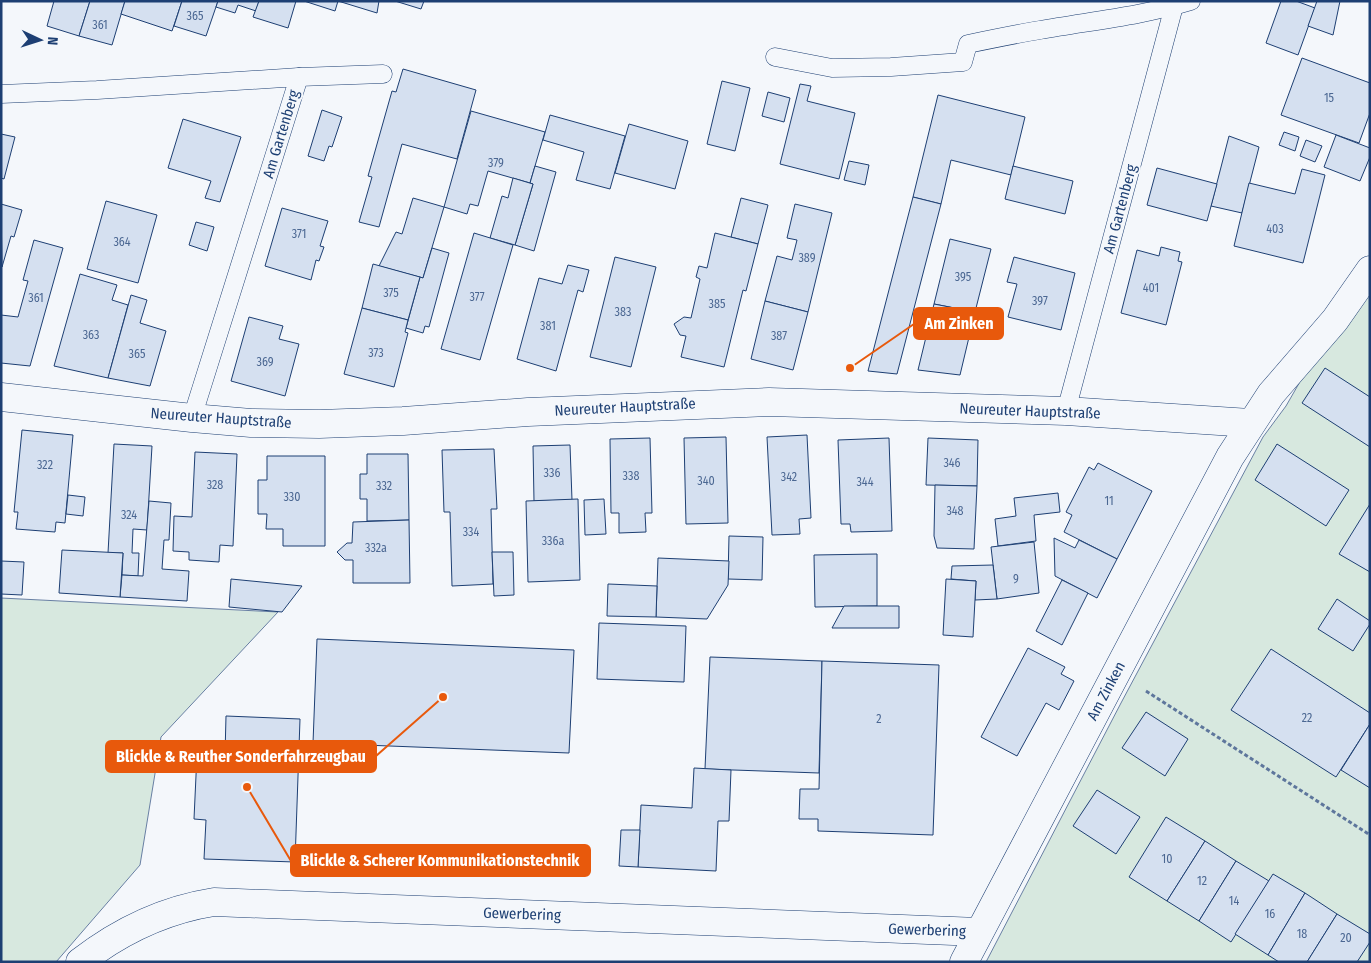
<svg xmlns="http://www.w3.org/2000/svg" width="1371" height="963" font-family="'Fira Sans Condensed',sans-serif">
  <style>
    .green { fill: #d7e8df; stroke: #687fa3 }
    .building { fill: #d5e0f0; stroke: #1d3f73 }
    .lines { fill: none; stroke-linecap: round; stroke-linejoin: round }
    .service-casing { stroke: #1d3f73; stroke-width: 19 }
    .minor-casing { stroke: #1d3f73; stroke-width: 29 }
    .path { stroke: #5e769c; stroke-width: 3; stroke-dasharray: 4 2.5; stroke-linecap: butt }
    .service { stroke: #f4f7fb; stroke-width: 18 }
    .minor { stroke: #f4f7fb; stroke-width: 28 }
    .labels { text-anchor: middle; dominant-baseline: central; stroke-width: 4; stroke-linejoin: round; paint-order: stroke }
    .number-label { font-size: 12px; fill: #4b6792 }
    .street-label { font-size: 15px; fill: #1d3f73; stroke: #f4f7fb }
    .leader { fill: none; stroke: #e8590c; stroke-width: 2 }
    .callout-dot { fill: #e8590c; stroke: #f4f7fb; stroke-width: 2 }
    .callout { fill: #e8590c; stroke: #e8590c; stroke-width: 2 }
    .callout-label { font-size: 16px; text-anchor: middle; font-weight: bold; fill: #fff }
  </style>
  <rect width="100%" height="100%" fill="#f4f7fb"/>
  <g class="green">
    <polygon points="1370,288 1370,962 986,962 1121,703 1263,437 1286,406 1309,366"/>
    <polygon points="1,598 278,612 161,737 140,865 56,962 1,962"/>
  </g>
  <g class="building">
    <polygon points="54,1 90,1 79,36 47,26"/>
    <polygon points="90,1 125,1 112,45 79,36"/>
    <polygon points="125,1 182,1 172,31 121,14"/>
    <polygon points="182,1 218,1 206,36 174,26"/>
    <polygon points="218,1 259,1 256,11 238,5 235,13 216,7"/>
    <polygon points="259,1 296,1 288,28 253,17"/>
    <polygon points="304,1 338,1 335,11"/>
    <polygon points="338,1 379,1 377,13"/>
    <polygon points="395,1 424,1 421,9"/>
    <polygon points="1281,1 1296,1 1315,8 1298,55 1266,43"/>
    <polygon points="1317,1 1340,1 1333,35 1308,26"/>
    <polygon points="1302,58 1370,83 1370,113 1359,143 1281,115"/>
    <polygon points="403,69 476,90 457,159 402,144 379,227 359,222 372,177 368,176 392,91 396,92"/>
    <polygon points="722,81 750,88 735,151 707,144"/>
    <polygon points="800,84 811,86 807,101 855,113 839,179 780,164"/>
    <polygon points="768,92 790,98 784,122 762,116"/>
    <polygon points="938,95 1025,117 1011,175 951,160 941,204 913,197"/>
    <polygon points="322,110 342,117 332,147 329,146 324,161 308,156"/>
    <polygon points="471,111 545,132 530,183 488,171 478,206 470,204 467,214 444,207"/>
    <polygon points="550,115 625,136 610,189 576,180 584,152 543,140"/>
    <polygon points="183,119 241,137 220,202 205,198 211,181 168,168"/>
    <polygon points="629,124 688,141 675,189 615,173"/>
    <polygon points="1284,132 1299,137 1295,151 1279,145"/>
    <polygon points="1,134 15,137 4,179 1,178"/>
    <polygon points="1336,135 1370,148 1370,157 1360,181 1324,167"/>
    <polygon points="1229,136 1259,147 1242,213 1211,206"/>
    <polygon points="1306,140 1322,146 1315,162 1300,156"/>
    <polygon points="849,161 869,165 865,185 844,180"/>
    <polygon points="535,166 556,172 534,251 515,245 533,184 530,183"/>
    <polygon points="1013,166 1073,181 1065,214 1005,199"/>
    <polygon points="1157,168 1217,184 1207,221 1147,205"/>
    <polygon points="1302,169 1325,175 1303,263 1234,246 1249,183 1295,194"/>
    <polygon points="513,178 533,184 515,245 490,238 502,196 508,198"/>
    <polygon points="913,197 941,204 897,374 868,371"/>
    <polygon points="413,198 444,207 423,278 379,266 396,232 402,234"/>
    <polygon points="741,198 768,205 758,244 731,237"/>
    <polygon points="106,201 157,215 138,283 87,269"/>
    <polygon points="1,204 22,210 14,237 11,236 2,267"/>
    <polygon points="795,204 832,213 808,312 765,301 777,256 792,260 797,240 787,238"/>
    <polygon points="282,208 328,221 320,246 324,247 319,261 316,260 311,280 265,266"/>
    <polygon points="196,222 214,227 207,251 189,245"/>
    <polygon points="474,233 513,245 480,360 441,349"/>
    <polygon points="715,233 758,244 746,291 743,290 724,367 681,357 686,336 680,335 674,324 684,317 691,318 700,279 696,277 699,266 707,268"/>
    <polygon points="950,239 991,249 975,312 934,304"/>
    <polygon points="34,240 63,248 30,366 1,363 1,315 18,317 28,281 23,280"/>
    <polygon points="1161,247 1180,252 1178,261 1182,262 1166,325 1121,313 1137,250 1159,256"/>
    <polygon points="432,248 449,253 429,327 425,326 423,333 406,328 420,277 423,278"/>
    <polygon points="615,257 656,267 631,367 590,357"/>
    <polygon points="1014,257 1075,273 1061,330 1008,317 1017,284 1007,282"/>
    <polygon points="373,264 420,277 408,320 362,308"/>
    <polygon points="568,265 589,270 583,292 578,290 556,371 517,359 539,278 562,284"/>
    <polygon points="80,274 117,285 112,300 128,305 108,378 54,366"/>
    <polygon points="131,295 147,300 140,323 166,331 150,386 108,378"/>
    <polygon points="765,301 808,312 793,370 751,359"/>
    <polygon points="934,304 975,312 960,375 918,370"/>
    <polygon points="362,308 408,320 405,332 408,333 394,387 344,374"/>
    <polygon points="249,317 283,326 279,339 299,344 285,396 231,381"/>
    <polygon points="1325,368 1370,397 1370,447 1302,403"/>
    <polygon points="22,430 73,435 65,523 56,522 55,532 16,529 18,512 14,512"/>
    <polygon points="807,435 811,518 799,519 800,534 772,535 767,437"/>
    <polygon points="726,437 728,523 686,524 684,438"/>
    <polygon points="650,438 652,513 645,513 646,532 619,533 619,513 611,513 610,439"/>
    <polygon points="889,438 892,531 851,532 850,524 841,524 838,440"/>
    <polygon points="928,438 978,440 977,486 926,485"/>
    <polygon points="114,444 152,446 147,530 133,529 132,553 139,553 138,576 122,575 123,553 108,553"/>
    <polygon points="1277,444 1349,490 1326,526 1255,480"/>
    <polygon points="570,445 572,500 534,501 533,446"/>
    <polygon points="494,449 497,509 491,509 493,584 452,586 450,512 444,512 442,450"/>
    <polygon points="195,452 237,454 233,546 220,545 219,562 189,560 189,552 173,551 174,516 192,517"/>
    <polygon points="367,454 408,454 409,520 367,521 367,499 360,499 360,474 367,474"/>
    <polygon points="267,456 325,456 325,546 283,546 283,529 266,529 267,514 258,514 258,480 267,480"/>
    <polygon points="1098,463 1152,491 1117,559 1064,532 1072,515 1066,512 1089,467 1094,470"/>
    <polygon points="935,485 977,486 974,549 937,548 934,536"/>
    <polygon points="1058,493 1060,512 1034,515 1036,541 998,546 995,519 1016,516 1014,498"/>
    <polygon points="68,495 85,497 83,516 66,514"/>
    <polygon points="578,499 580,580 528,582 526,501"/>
    <polygon points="604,499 606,534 585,535 584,500"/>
    <polygon points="149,501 171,503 169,540 164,540 162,569 189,571 187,601 120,597 122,575 143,576"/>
    <polygon points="1370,504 1370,572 1339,554"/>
    <polygon points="409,520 410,583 353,583 353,560 345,560 337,552 347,543 352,543 353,522"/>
    <polygon points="729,536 763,537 762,580 728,579"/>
    <polygon points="1054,538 1075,548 1079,540 1117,559 1097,598 1055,576"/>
    <polygon points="1034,542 1039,593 997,599 991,547"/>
    <polygon points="62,550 123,553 120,597 59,593"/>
    <polygon points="492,552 513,552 514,595 494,596"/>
    <polygon points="877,554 877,606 815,607 814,555"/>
    <polygon points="658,558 729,561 728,585 707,619 656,617"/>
    <polygon points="1,561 24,562 22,595 1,594"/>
    <polygon points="993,565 997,599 975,600 976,581 951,579 952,566"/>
    <polygon points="231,579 302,586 282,612 229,607"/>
    <polygon points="946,579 976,581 973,637 943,635"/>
    <polygon points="1062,580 1088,593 1062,645 1036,631"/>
    <polygon points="608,584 657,586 656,617 607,616"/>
    <polygon points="1337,599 1370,621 1370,624 1353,651 1318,629"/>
    <polygon points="844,606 899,606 899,628 832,628"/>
    <polygon points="599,623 686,626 684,682 597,679"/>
    <polygon points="317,639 574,650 569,753 313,743"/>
    <polygon points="1028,648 1065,667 1061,674 1074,681 1059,710 1046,703 1017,756 981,737"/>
    <polygon points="1271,649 1370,713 1370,724 1336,777 1231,710"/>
    <polygon points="710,657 822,661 819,773 705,769"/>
    <polygon points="822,661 939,665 933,835 818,831 818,819 799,819 800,789 819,789"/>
    <polygon points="1146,712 1188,739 1165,776 1122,748"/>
    <polygon points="226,716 300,719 295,862 204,859 206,820 194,819 197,754 225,755"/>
    <polygon points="1370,724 1370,788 1341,770"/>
    <polygon points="694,768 731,770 729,821 718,821 716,871 638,867 641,805 692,808"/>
    <polygon points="1097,790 1140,817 1116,854 1073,826"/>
    <polygon points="1166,817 1205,841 1167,901 1129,877"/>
    <polygon points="621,830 640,830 638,867 619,866"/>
    <polygon points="1205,841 1236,861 1199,921 1167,901"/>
    <polygon points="1236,861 1269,881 1231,942 1199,921"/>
    <polygon points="1273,874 1305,893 1268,955 1235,934"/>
    <polygon points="1305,893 1337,914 1307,962 1279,962 1268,955"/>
    <polygon points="1337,914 1370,934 1370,942 1357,962 1307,962"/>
  </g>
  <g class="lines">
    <defs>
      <g id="service">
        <path d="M775 57 832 68 891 67 963 62 968 44C992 39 1016 34 1040 30 1090 21 1142 16 1191 1"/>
        <polyline points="299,77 383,74"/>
        <polyline points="1,94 97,90 299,77 192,418"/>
        <polyline points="1066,411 1174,6"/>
      </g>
      <g id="minor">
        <polyline points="1,397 192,418 251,423 319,424 403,421 528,412 769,402 1066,411 1250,423"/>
        <path d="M80 962C120 931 163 910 214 902L979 932"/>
        <polyline points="964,962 1230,457 1271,394 1335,320 1370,270"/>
      </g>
    </defs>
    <use href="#service" class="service-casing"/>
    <use href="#minor" class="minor-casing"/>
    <polyline class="path" points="1146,691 1370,835"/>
    <use href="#service" class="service"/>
    <use href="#minor" class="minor"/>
  </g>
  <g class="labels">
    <g class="number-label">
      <text x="195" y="16">365</text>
      <text x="100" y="25">361</text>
      <text x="1329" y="98">15</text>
      <text x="496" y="163">379</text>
      <text x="1275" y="229">403</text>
      <text x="299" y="234">371</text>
      <text x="122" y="242">364</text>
      <text x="807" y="258">389</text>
      <text x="963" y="277">395</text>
      <text x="1151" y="288">401</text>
      <text x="391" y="293">375</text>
      <text x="477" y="297">377</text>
      <text x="36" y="298">361</text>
      <text x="1040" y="301">397</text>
      <text x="717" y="304">385</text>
      <text x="623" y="312">383</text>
      <text x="548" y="326">381</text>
      <text x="91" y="335">363</text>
      <text x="779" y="336">387</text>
      <text x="376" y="353">373</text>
      <text x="137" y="354">365</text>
      <text x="265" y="362">369</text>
      <text x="952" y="463">346</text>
      <text x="45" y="465">322</text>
      <text x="552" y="473">336</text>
      <text x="631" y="476">338</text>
      <text x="789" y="477">342</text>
      <text x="706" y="481">340</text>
      <text x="865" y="482">344</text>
      <text x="215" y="485">328</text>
      <text x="384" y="486">332</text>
      <text x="292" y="497">330</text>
      <text x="1109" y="501">11</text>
      <text x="955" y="511">348</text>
      <text x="129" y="515">324</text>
      <text x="471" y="532">334</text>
      <text x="553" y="541">336a</text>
      <text x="376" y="548">332a</text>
      <text x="1016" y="579">9</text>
      <text x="1307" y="718">22</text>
      <text x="879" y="719">2</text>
      <text x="1167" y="859">10</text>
      <text x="1202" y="881">12</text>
      <text x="1234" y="901">14</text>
      <text x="1270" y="914">16</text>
      <text x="1302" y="934">18</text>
      <text x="1346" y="938">20</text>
    </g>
    <g class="street-label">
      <text transform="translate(281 134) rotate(-73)">Am Gartenberg</text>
      <text transform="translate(1120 209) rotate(-75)">Am Gartenberg</text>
      <text transform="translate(625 407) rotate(-3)">Neureuter Hauptstraße</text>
      <text transform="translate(1030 411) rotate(2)">Neureuter Hauptstraße</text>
      <text transform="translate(221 418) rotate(4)">Neureuter Hauptstraße</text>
      <text transform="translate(1106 691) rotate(-62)">Am Zinken</text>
      <text transform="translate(522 914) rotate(2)">Gewerbering</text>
      <text transform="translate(927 930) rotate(2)">Gewerbering</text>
    </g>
  </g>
  <path class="leader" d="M850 368L914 324M443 697L376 756M247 787L291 861"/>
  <g class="callout-dot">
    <circle cx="850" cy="368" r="5"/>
    <circle cx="443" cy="697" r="5"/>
    <circle cx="247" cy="787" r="5"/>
  </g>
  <g class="callout">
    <rect x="914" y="308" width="89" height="31" rx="5"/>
    <rect x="106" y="741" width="270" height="31" rx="5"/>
    <rect x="291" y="845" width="299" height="31" rx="5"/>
  </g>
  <g class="callout-label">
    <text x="959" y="329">Am Zinken</text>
    <text x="241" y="762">Blickle &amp; Reuther Sonderfahrzeugbau</text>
    <text x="440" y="866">Blickle &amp; Scherer Kommunikationstechnik</text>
  </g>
  <rect width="1371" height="963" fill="none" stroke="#1d3f73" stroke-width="5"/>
  <g transform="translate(40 40) rotate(94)" stroke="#f4f7fb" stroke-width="4" paint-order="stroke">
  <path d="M0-4L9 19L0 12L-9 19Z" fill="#1d3f73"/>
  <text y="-8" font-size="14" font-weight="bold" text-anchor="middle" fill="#1d3f73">N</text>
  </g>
</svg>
